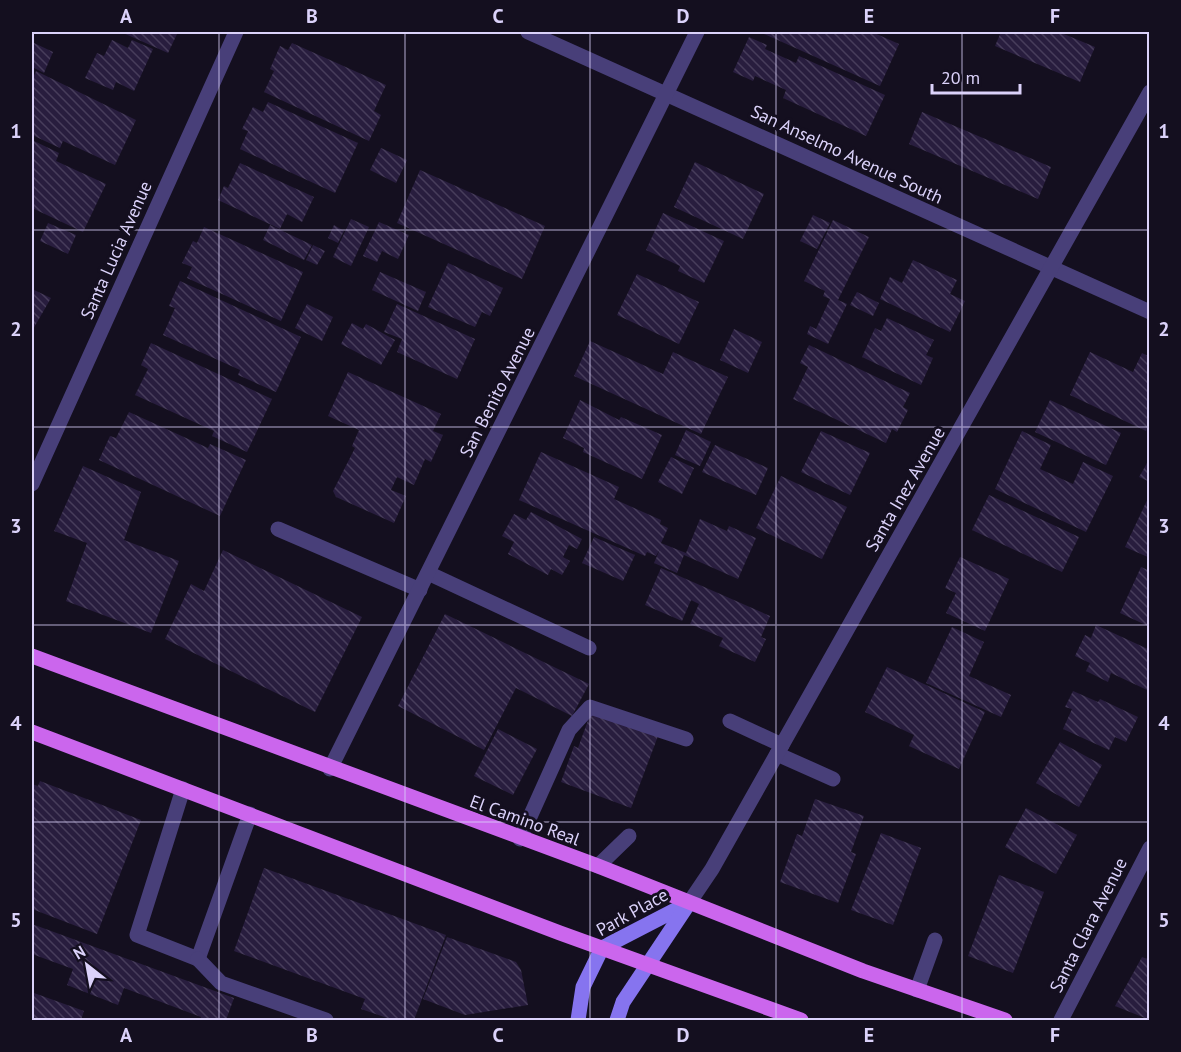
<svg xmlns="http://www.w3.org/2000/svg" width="1181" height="1052" font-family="'PT Sans',sans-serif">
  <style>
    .building { fill: url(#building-back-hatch) }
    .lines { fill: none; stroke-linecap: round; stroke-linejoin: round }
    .lane { stroke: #483f79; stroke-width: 15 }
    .street { stroke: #483f79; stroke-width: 15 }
    .secondary { stroke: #8674ef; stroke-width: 15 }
    .primary { stroke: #cb66ed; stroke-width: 15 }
    .grid { fill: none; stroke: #dbd2fa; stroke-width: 1.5; stroke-opacity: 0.55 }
    .labels { text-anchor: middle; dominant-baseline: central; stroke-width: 6; stroke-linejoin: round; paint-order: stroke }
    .street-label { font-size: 18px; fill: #dbd2fa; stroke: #140f1f }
    .neatline { fill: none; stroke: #dbd2fa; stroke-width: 2 }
    .grid-label { font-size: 20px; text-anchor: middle; font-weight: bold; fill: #dbd2fa }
  </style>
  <defs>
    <pattern id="building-back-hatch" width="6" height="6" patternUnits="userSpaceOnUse" patternTransform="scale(1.5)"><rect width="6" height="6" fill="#281d3e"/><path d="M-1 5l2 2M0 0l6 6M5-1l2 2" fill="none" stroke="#473d5b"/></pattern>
  </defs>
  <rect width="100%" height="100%" fill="#140f1f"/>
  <g class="building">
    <polygon points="121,32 178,32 168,53"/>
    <polygon points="760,32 872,32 899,44 880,86"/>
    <polygon points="1001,32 1059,32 1095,47 1080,82 995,46"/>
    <polygon points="749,37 767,45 765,49 796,63 799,56 885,95 866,136 783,98 786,90 755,76 753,81 733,72"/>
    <polygon points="112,40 128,48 132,40 153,49 134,91 116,82 113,90 85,78 97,53 104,56"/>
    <polygon points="32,42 53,52 44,73 32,67"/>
    <polygon points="292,43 386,85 374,111 381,115 369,141 264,92 274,71 270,69 280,46 288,50"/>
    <polygon points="36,71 136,120 115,165 63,141 60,148 32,135 32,80"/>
    <polygon points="268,102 358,143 335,193 240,149 248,131 242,129 253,107 263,112"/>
    <polygon points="922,112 1051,167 1038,199 909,144"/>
    <polygon points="32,140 59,153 56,161 106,184 83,232 32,208"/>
    <polygon points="381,148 407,160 396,183 370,170"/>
    <polygon points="695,162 764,194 743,239 674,207"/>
    <polygon points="240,163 314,197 302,222 287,214 280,229 218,200 224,186 228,188"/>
    <polygon points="420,170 545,226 522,279 397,223"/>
    <polygon points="663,213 724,241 704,283 678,271 680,266 646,250"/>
    <polygon points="813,215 830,223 817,249 800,241"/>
    <polygon points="351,219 369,227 351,266 333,257"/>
    <polygon points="833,220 869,237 838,300 847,304 828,344 807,334 810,326 816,329 830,299 823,296 825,291 804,281"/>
    <polygon points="379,222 409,235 398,259 382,251 377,262 363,256"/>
    <polygon points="48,223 76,235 68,254 40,241"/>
    <polygon points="270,225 312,245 304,260 263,240"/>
    <polygon points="334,225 344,231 338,243 328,238"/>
    <polygon points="204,227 303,272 281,321 187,278 192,267 182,263 193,241 197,243"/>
    <polygon points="313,245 325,251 317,265 306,260"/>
    <polygon points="913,260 957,280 950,294 965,301 950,332 880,299 890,277 902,283"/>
    <polygon points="448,263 503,288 490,316 482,312 475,327 428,307"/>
    <polygon points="380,272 426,292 418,311 372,290"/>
    <polygon points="637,274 699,302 679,344 617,315"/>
    <polygon points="180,281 301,337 276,392 238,375 240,370 163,335 175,308 169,306"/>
    <polygon points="32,289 51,298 32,331"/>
    <polygon points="857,292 879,303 873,316 850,305"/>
    <polygon points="307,304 333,317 322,341 295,328"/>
    <polygon points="397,304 475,339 457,379 397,352 402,339 384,332"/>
    <polygon points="887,318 934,340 926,355 933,358 921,385 862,357 875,328 881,331"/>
    <polygon points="352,323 363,329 366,324 395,340 381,365 341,344"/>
    <polygon points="734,329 762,342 748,373 720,360"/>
    <polygon points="590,341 663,374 673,352 728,377 701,434 574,376"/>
    <polygon points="151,343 272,399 247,452 212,436 214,431 135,395 148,369 141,365"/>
    <polygon points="809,345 910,393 903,407 908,410 897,432 892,429 886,443 793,399 808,367 800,363"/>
    <polygon points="1090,352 1133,372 1142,353 1150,357 1150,422 1146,431 1070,395"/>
    <polygon points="348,372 441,414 433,431 443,435 431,462 425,459 414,485 397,477 391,490 406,496 394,523 336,497 333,491 355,448 352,446 359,430 328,416"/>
    <polygon points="580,400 619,420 621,417 662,435 642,479 583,452 584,448 563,438"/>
    <polygon points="1050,400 1121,433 1106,465 1035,432"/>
    <polygon points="129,412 208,448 210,444 246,460 220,516 99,460 110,436 116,438"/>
    <polygon points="686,430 711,442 700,466 675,455"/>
    <polygon points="821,431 870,453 850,495 801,472"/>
    <polygon points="1022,431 1051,445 1040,469 1073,484 1083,462 1113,476 1086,532 995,489"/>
    <polygon points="715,445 768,468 756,495 702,472"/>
    <polygon points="541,452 619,487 614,499 661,520 660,524 668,528 661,543 686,553 700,519 727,531 729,526 756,538 738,579 684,555 677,573 654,563 660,549 656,556 647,552 645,556 519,500"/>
    <polygon points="671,457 694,468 682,494 658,482"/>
    <polygon points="1150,458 1150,482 1139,477"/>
    <polygon points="83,466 141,492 124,540 179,561 151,633 66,601 87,543 54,531"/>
    <polygon points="781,476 847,507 822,559 756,528"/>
    <polygon points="1150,494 1150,558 1125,547"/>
    <polygon points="989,495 1079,537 1062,572 972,530"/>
    <polygon points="531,512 582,539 577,549 569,545 563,557 570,561 562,575 551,569 548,575 508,554 514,542 502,536 514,514 526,520"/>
    <polygon points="594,537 635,555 623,581 582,563"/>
    <polygon points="223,550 362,617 315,712 165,639 191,584 204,591"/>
    <polygon points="960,557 1009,579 985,631 946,613 956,593 945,588"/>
    <polygon points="1141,567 1150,571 1150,627 1120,613"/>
    <polygon points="661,568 770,616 761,637 766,639 755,662 719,646 723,638 690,624 699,604 691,600 682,621 645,605"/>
    <polygon points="445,614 589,684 572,716 516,688 484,750 398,706"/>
    <polygon points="1096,625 1150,650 1150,685 1147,690 1111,673 1108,682 1086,671 1090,663 1075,656 1085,635 1091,638"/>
    <polygon points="952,627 984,642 969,676 1011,695 1001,717 926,683"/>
    <polygon points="887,667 985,712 959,769 909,746 914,735 865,712"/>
    <polygon points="1073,691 1098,702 1100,699 1138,717 1126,742 1115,737 1109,750 1063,729 1072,709 1065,707"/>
    <polygon points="591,712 658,736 631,808 561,782 574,746 578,748"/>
    <polygon points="498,729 537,749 513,795 474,776"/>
    <polygon points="1060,742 1102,765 1079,807 1036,783"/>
    <polygon points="40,781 141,820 97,934 32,909 32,784 38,786"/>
    <polygon points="815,799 864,816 851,852 856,854 838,903 780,882 797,834 802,836"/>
    <polygon points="1026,808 1077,835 1056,874 1005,847"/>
    <polygon points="881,833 921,848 893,925 851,910"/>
    <polygon points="264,868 446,935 414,1020 393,1020 361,1009 365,999 234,951"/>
    <polygon points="999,875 1044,892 1013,973 968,956"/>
    <polygon points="32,924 234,998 226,1020 200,1020 201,1017 124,988 118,1005 67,985 73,969 32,954"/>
    <polygon points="447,937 516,962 521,970 528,1005 465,1015 423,999"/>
    <polygon points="1142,957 1150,960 1150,1020 1115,1006"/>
    <polygon points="34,993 84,1011 81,1020 32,1020"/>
  </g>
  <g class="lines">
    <g class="lane">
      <polyline points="278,529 420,590"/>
      <polyline points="428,573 589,648"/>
      <polyline points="730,721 782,745"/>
      <polyline points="777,754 833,779"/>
      <polyline points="183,789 137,935 198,959 250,814"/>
      <polyline points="520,839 569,730 590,707 686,739"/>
      <polyline points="598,866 629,836"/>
      <polyline points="198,959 221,983 326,1020"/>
      <polyline points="917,990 935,940"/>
    </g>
    <g class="street">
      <polyline points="528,32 1150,312"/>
      <polyline points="32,484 236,32"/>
      <polyline points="330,769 697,32"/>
      <polyline points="689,903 712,869 782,745 1150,92"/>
      <polyline points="1061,1020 1150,848"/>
    </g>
    <g class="secondary">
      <polyline points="578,1020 583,987 602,948 689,903"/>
      <polyline points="617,1020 623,1002 687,906"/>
    </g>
    <g class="primary">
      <polyline points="32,656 598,866 863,971 1005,1020"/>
      <polyline points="32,732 560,933 801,1020"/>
    </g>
  </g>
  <path class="grid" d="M219 32V1020M405 32V1020M590 32V1020M776 32V1020M962 32V1020M32 230H1150M32 427H1150M32 625H1150M32 822H1150"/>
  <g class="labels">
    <g class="street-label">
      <text transform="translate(847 154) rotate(25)">San Anselmo Avenue South</text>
      <text transform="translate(116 250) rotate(-66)">Santa Lucia Avenue</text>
      <text transform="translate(497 392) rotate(-63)">San Benito Avenue</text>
      <text transform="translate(905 489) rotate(-60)">Santa Inez Avenue</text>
      <text transform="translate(525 820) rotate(20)">El Camino Real</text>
      <text transform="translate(632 912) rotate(-29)">Park Place</text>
      <text transform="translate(1088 925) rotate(-63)">Santa Clara Avenue</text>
    </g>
  </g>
  <rect width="1181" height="1052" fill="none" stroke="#140f1f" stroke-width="66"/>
  <g transform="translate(87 965) rotate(329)" stroke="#140f1f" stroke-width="4.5" paint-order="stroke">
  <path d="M0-4.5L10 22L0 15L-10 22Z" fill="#dbd2fa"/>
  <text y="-9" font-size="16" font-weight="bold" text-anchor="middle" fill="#dbd2fa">N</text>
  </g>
  <path d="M932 84v9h88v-9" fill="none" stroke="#dbd2fa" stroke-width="3"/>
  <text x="941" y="84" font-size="18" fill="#dbd2fa" stroke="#140f1f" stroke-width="4.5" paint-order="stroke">20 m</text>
  <rect x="33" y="33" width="1115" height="986" class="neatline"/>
  <g class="grid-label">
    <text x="126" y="23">A</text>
    <text x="312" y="23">B</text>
    <text x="498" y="23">C</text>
    <text x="683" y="23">D</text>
    <text x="869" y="23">E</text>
    <text x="1055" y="23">F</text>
    <text x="16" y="138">1</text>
    <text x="1164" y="138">1</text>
    <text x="16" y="336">2</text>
    <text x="1164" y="336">2</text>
    <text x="16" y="533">3</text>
    <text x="1164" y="533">3</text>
    <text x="16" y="730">4</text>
    <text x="1164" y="730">4</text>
    <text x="16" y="927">5</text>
    <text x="1164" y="927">5</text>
    <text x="126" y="1042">A</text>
    <text x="312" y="1042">B</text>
    <text x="498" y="1042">C</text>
    <text x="683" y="1042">D</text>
    <text x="869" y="1042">E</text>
    <text x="1055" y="1042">F</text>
  </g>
</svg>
